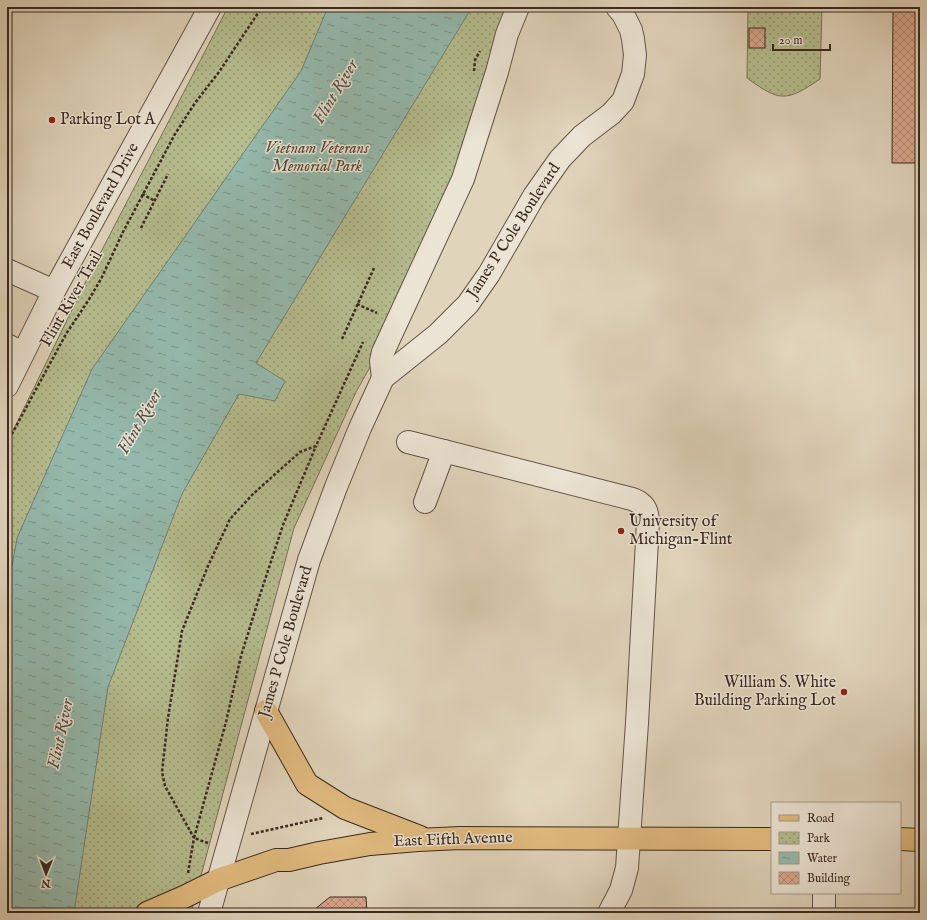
<svg xmlns="http://www.w3.org/2000/svg" width="927" height="920" font-family="'IM FELL English',serif">
  <style>
    .park { fill: url(#park-dots); stroke: #787258 }
    .water { fill: url(#water-ripples); stroke: #707f74 }
    .building { fill: url(#building-cross-hatch); stroke: #3a2921 }
    .lines { fill: none; stroke-linecap: round; stroke-linejoin: round }
    .minor-casing { stroke: #645448; stroke-width: 24 }
    .major-casing { stroke: #3a2921; stroke-width: 24 }
    .path { stroke: #3a2921; stroke-width: 2.5; stroke-dasharray: 3 2; stroke-linecap: butt }
    .minor { stroke: #ebe3d3; stroke-width: 22 }
    .major { stroke: #e0ba7e; stroke-width: 22 }
    .poi-dot { fill: #8f2418; stroke: #ebe3d3; stroke-width: 1.5 }
    .labels { text-anchor: middle; dominant-baseline: central; stroke-width: 3; stroke-linejoin: round; paint-order: stroke }
    .poi-label { font-size: 16px; fill: #3a2921; stroke: #ebe3d3; text-anchor: start }
    .park-label { font-size: 16px; font-style: italic; fill: #534637; stroke: #ebe3d3 }
    .street-label { font-size: 16px; fill: #3a2921; stroke: #ebe3d3 }
    .water-label { font-size: 17px; font-style: italic; fill: #504d44; stroke: #ebe3d3 }
  </style>
  <defs>
    <pattern id="park-dots" width="8" height="8" patternUnits="userSpaceOnUse"><rect width="8" height="8" fill="#b5bc8e"/><path d="M2 2h.1M6 6h.1" fill="none" stroke="#949974" stroke-width="1.8" stroke-linecap="round"/></pattern>
    <pattern id="water-ripples" width="26" height="14" patternUnits="userSpaceOnUse"><rect width="26" height="14" fill="#94b8ab"/><path d="M2 4q2-2 4 0t4 0M15 11q2-2 4 0t4 0" fill="none" stroke="#7a968b"/></pattern>
    <pattern id="building-cross-hatch" width="8" height="8" patternUnits="userSpaceOnUse"><rect width="8" height="8" fill="#dba88f"/><path d="M0 0l8 8M0 8l8-8" fill="none" stroke="#b38974"/></pattern>
  </defs>
  <rect width="100%" height="100%" fill="#e0d4bb"/>
  <filter id="stains"><feTurbulence type="fractalNoise" baseFrequency=".005" numOctaves="4"/><feColorMatrix values="0 0 0 0 .2 0 0 0 0 .09 0 0 0 0 .02 0 0 0 .5 -.17"/></filter>
  <radialGradient id="worn" r=".72"><stop offset=".6" stop-color="#630" stop-opacity="0"/><stop offset="1" stop-color="#630" stop-opacity=".3"/></radialGradient>
  <g class="park">
    <polygon points="228,7 529,7 518,27 454,218 356,392 294,528 191,913 7,913 7,443 90,273"/>
    <path d="M748 7H822L820 79C786 102 780 102 747 78Z"/>
  </g>
  <polygon class="water" points="328,7 472,7 256,363 285,381 275,401 239,394 182,494 108,687 74,913 7,913 7,594 17,538 92,369 301,71"/>
  <g class="building">
    <polygon points="893,7 920,7 920,163 892,163"/>
    <rect x="749" y="28" width="16" height="20"/>
    <polygon points="330,897 366,897 367,913 310,913"/>
  </g>
  <g class="lines">
    <defs>
      <g id="minor">
        <polyline points="7,270 54,291"/>
        <polyline points="7,345 23,353"/>
        <polyline points="383,378 381,361 383,352 463,179 497,72 507,34 518,7"/>
        <polyline points="7,386 54,291 210,7"/>
        <path d="M408 442 632 499C644 503 648 510 648 522L637 723 627 868 621 890 609 913"/>
        <polyline points="425,502 444,451"/>
        <polyline points="209,913 309,560 336,487 360,428 383,378 438,334 468,304 489,274 534,196 560,159 582,136 611,114 623,101 633,74 635,55 633,39 631,30 623,14 617,7"/>
        <polyline points="824,913 824,894"/>
      </g>
      <g id="major">
        <polyline points="266,711 307,784 345,808 420,837"/>
        <polyline points="900,839 920,840"/>
        <polyline points="147,913 186,896 218,880 276,860 289,860 319,853 370,844 418,840 460,838 772,839"/>
      </g>
    </defs>
    <use href="#minor" class="minor-casing"/>
    <use href="#major" class="major-casing"/>
    <g class="path">
      <polyline points="474,71 475,60 480,51"/>
      <polyline points="142,194 155,201"/>
      <polyline points="141,228 168,174"/>
      <polyline points="357,304 377,313"/>
      <polyline points="342,339 374,268"/>
      <polyline points="7,443 66,334 88,301 101,279 123,232 175,134 195,103 219,72 262,7"/>
      <polyline points="251,834 323,818"/>
      <polyline points="208,843 194,838 226,722 241,656 259,598 283,525 316,446"/>
      <polyline points="188,873 194,838 165,786 162,772 168,718 182,631 208,566 230,519 253,494 300,452 316,446 363,342"/>
    </g>
    <use href="#minor" class="minor"/>
    <use href="#major" class="major"/>
  </g>
  <g class="poi-dot">
    <circle cx="52" cy="120" r="4"/>
    <circle cx="621" cy="531" r="4"/>
    <circle cx="844" cy="692" r="4"/>
  </g>
  <g class="labels">
    <g class="poi-label">
      <text x="60" y="120">Parking Lot A</text>
      <text x="629" y="522">University of<tspan x="629" dy="18">Michigan-Flint</tspan></text>
      <text x="836" y="683" text-anchor="end">William S. White<tspan x="836" dy="18">Building Parking Lot</tspan></text>
    </g>
    <g class="park-label">
      <text x="317" y="149">Vietnam Veterans<tspan x="317" dy="18">Memorial Park</tspan></text>
    </g>
    <g class="street-label">
      <text transform="translate(101 206) rotate(-61)">East Boulevard Drive</text>
      <text transform="translate(514 231) rotate(-57)">James P Cole Boulevard</text>
      <text transform="translate(72 299) rotate(-60)">Flint River Trail</text>
      <text transform="translate(286 642) rotate(-74)">James P Cole Boulevard</text>
      <text transform="translate(453 840) rotate(-2)">East Fifth Avenue</text>
    </g>
    <g class="water-label">
      <text transform="translate(336 92) rotate(-59)">Flint River</text>
      <text transform="translate(140 422) rotate(-60)">Flint River</text>
      <text transform="translate(61 734) rotate(-78)">Flint River</text>
    </g>
  </g>
  <rect width="927" height="920" fill="none" stroke="#e0d4bb" stroke-width="24"/>
  <rect x="8" y="8" width="911" height="904" fill="none" stroke="#3a2921" stroke-width="2"/>
  <rect x="12" y="12" width="903" height="896" fill="none" stroke="#3a2921"/>
  <rect x="771" y="802" width="130" height="92" fill="#ebe3d3" stroke="#a4998c"/>
  <rect x="779" y="815" width="20" height="6" fill="#e0ba7e" stroke="#a4998c"/>
  <text x="807" y="822" font-size="12" fill="#3a2921">Road</text>
  <rect x="779" y="832" width="20" height="12" fill="url(#park-dots)" stroke="#a4998c"/>
  <text x="807" y="842" font-size="12" fill="#3a2921">Park</text>
  <rect x="779" y="852" width="20" height="12" fill="url(#water-ripples)" stroke="#a4998c"/>
  <text x="807" y="862" font-size="12" fill="#3a2921">Water</text>
  <rect x="779" y="872" width="20" height="12" fill="url(#building-cross-hatch)" stroke="#a4998c"/>
  <text x="807" y="882" font-size="12" fill="#3a2921">Building</text>
  <g transform="translate(46 874) rotate(181)" stroke="#ebe3d3" stroke-width="3" paint-order="stroke">
  <path d="M0-3L7 15L0 10L-7 15Z" fill="#3a2921"/>
  <text y="-6" font-size="11" font-weight="bold" text-anchor="middle" fill="#3a2921">N</text>
  </g>
  <path d="M773 44v6h57v-6" fill="none" stroke="#3a2921" stroke-width="2"/>
  <text x="779" y="44" font-size="12" fill="#3a2921" stroke="#ebe3d3" stroke-width="3" paint-order="stroke">20 m</text>
  <rect width="100%" height="100%" filter="url(#stains)"/>
  <rect width="100%" height="100%" fill="url(#worn)"/>
</svg>
